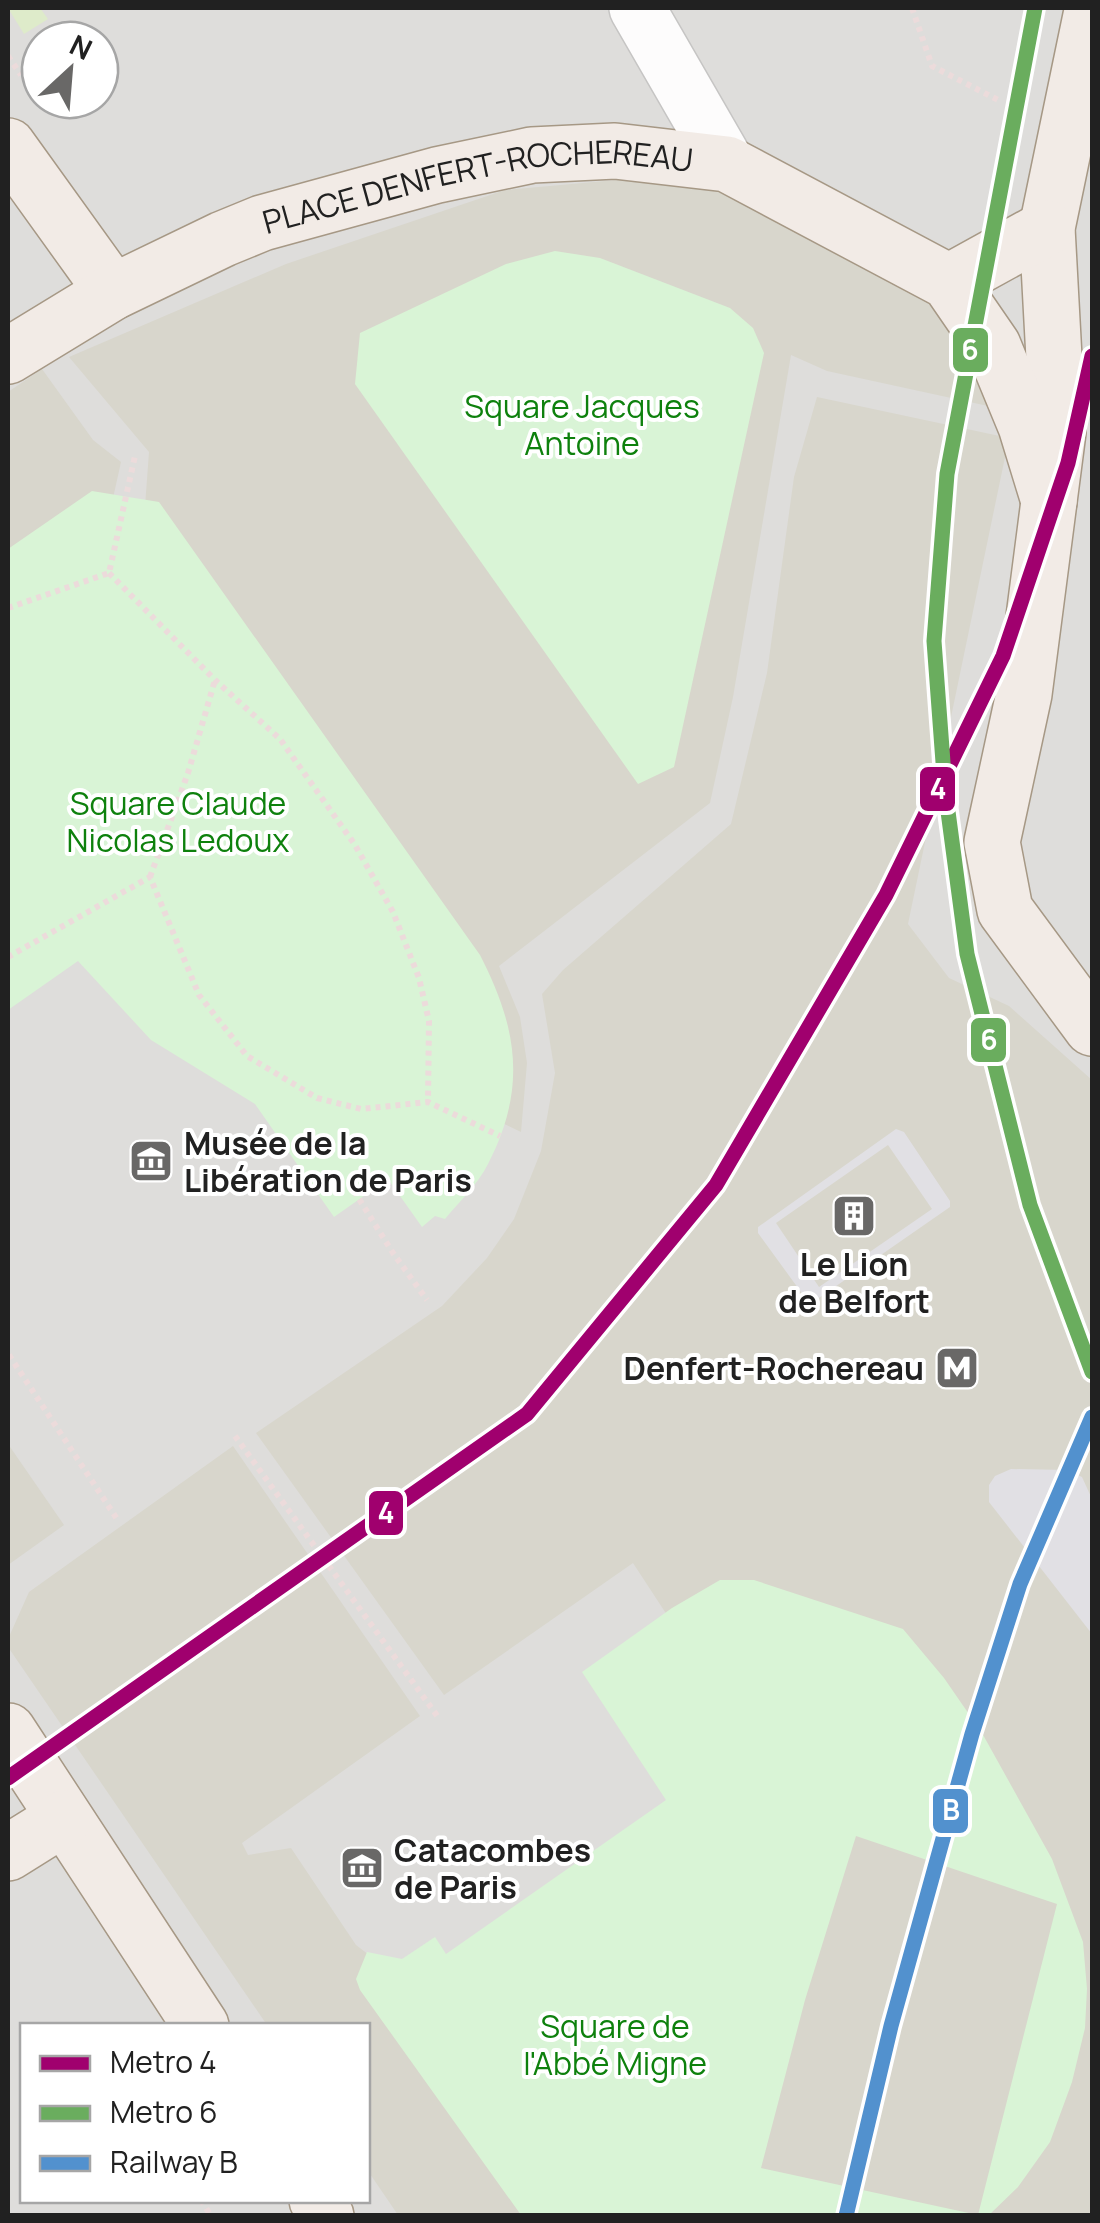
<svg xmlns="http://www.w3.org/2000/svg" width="1100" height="2223" font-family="Manrope,sans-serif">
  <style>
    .residential { fill: #dedddb; fill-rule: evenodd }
    .construction { fill: #d8d6cc }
    .grass { fill: #deebca }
    .park { fill: #d9f4d6; fill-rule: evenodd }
    .plaza { fill: #e1e0e4; fill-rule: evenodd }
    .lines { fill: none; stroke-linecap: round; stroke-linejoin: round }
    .minor-casing { stroke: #c6c5c4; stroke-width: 58 }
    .major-casing { stroke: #a69885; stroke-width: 58 }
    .path { stroke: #ecdbdb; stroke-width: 6; stroke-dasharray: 5 5; stroke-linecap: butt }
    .minor { stroke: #fdfcfc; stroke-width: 55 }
    .major { stroke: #f2ebe6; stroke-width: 55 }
    .rail-1-casing { stroke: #fff; stroke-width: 22 }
    .rail-1 { stroke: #5291ce; stroke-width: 15 }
    .metro-1-casing { stroke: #fff; stroke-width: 22 }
    .metro-2-casing { stroke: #fff; stroke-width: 22 }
    .metro-1 { stroke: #a0006e; stroke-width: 15 }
    .metro-2 { stroke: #6aad5e; stroke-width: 15 }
    .labels { text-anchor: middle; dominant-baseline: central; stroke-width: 8; stroke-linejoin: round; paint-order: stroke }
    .street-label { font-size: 32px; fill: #212121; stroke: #fff }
    .park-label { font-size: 32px; fill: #0e810d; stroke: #fff }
    .poi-label { font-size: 32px; font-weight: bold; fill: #212121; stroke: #fff; text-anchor: start }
    .line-badge { stroke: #fff; stroke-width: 4 }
    .badge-label { font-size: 28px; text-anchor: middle; font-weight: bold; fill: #fff }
  </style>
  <rect width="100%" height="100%" fill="#efedea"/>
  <path class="residential" d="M8 8H1092V2215H8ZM40 40H100V100H40ZM22 2026H368V2200H22Z"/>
  <g class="construction">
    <polygon points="638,178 736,186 885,266 961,329 985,390 988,406 827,371 791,355 733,697 710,803 499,966 520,1017 527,1063 521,1132 467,1106 139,588 149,452 69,357 286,264 505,190"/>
    <polygon points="42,369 93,440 121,462 100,557 8,592 8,392"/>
    <polygon points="817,397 1009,438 908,924 949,978 1009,1006 1092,1080 1092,2215 398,2215 368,2171 368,2026 267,2025 8,1647 8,1639 29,1592 233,1446 420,1716 242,1843 248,1855 291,1848 356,1945 386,1968 439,1984 690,1804 686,1644 633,1563 444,1695 256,1433 442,1306 487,1258 514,1219 541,1151 555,1073 542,994 563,970 731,824 767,673 794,477"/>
    <polygon points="8,1444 64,1525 8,1565"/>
  </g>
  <polygon class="grass" points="8,8 40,8 48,19 24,34"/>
  <g class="park">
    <polygon points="555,251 600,258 730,308 753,328 764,353 674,767 638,784 355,384 360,333 506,264"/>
    <path d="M92 491 159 502 480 955C518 1029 527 1088 488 1164 478 1184 459 1202 445 1219L435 1216 422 1227 388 1179 334 1217 255 1104 151 1040 78 961 8 1010V549Z"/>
    <path d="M720 1580H754L903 1629 944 1678 982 1733 1052 1859 1083 1942 1087 1989 1085 2028 1072 2082 1050 2142 1018 2187 989 2215H521L360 1990 356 1979 367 1952 402 1959 435 1937 446 1954 666 1800 582 1672 672 1608ZM856 1836 1057 1904 978 2215 761 2168 805 2000Z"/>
  </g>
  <g class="plaza">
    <path d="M896 1129 904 1132 950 1201V1207L816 1300 806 1299 758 1233V1227ZM888 1145 932 1209 819 1287 776 1223Z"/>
    <polygon points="1011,1469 1067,1470 1082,1477 1092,1499 1092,1634 989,1502 989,1485 995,1476"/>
  </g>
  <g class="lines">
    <defs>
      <polyline id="minor" points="637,8 727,164"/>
      <g id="major">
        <polyline points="1092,11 1047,228 1058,432 1024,694 992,842 1005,910 1092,1028"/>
        <polyline points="8,146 113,292"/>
        <polyline points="949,282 1047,228"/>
        <path id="s1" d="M8 356 113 292 223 239 262 223 437 175 532 155 615 151 727 164 949 282 993 346 1026 426 1049 501"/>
        <polyline points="8,1731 201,2026"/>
        <polyline points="8,1853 64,1818"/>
        <polyline points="317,2200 326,2216"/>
      </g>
    </defs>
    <use href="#minor" class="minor-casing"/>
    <use href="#major" class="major-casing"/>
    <g class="path">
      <polyline points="912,8 932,66 1000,101"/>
      <polyline points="8,56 21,75"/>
      <polyline points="109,573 215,680 280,739 355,845 393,912 419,978 429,1021 428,1102"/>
      <polyline points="8,608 109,573 135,456"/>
      <polyline points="150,877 188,773 215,680"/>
      <polyline points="8,957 150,877 199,995 247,1056 317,1098 361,1109 428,1102 500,1136"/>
      <polyline points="354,1191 393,1253 427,1300"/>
      <polyline points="9,1355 117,1519"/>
      <polyline points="235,1436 438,1717"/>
      <polyline points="201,2200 211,2216"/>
    </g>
    <use href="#minor" class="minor"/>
    <use href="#major" class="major"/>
    <defs>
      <polyline id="rail-1" points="846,2216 891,2026 972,1734 1020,1584 1092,1417"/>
    </defs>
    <use href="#rail-1" class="rail-1-casing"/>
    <use href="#rail-1" class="rail-1"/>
    <defs>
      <polyline id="metro-1" points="8,1778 527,1414 716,1185 886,895 1003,656 1068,463 1092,356"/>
      <polyline id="metro-2" points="1035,8 947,474 934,641 945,789 967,954 1030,1205 1092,1372"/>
    </defs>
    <use href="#metro-1" class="metro-1-casing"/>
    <use href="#metro-2" class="metro-2-casing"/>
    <use href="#metro-1" class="metro-1"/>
    <use href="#metro-2" class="metro-2"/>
  </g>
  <defs>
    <symbol id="museum-square" viewBox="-11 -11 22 22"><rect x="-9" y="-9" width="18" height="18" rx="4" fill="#696867" stroke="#fff"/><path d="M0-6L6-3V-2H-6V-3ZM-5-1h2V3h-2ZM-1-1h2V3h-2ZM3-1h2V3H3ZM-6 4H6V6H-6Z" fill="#fff"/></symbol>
    <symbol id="building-square" viewBox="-11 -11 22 22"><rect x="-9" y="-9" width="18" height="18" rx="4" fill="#696867" stroke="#fff"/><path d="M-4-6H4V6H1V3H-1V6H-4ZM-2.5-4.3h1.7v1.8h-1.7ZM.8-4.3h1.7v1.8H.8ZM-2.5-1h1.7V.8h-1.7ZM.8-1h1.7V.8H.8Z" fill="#fff"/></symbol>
    <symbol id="metro-square" viewBox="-11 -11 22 22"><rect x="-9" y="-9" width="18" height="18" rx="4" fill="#696867" stroke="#fff"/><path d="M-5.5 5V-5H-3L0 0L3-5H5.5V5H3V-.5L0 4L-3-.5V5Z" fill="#fff"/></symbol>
  </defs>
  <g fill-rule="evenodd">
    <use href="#museum-square" x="126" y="1136" width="50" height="50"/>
    <use href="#building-square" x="829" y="1191" width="50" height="50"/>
    <use href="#metro-square" x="932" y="1343" width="50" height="50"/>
    <use href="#museum-square" x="337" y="1843" width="50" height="50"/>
  </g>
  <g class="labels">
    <g class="street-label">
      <text stroke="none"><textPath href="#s1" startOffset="508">PLACE DENFERT-ROCHEREAU</textPath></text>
    </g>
    <g class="park-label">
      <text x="582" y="406">Square Jacques<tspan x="582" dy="37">Antoine</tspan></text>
      <text x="178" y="803">Square Claude<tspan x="178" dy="37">Nicolas Ledoux</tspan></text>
      <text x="615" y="2026">Square de<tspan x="615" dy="37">l'Abbé Migne</tspan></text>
    </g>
    <g class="poi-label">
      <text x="184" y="1143">Musée de la<tspan x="184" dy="37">Libération de Paris</tspan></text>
      <text x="854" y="1264" text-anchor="middle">Le Lion<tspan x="854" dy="37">de Belfort</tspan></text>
      <text x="924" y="1368" text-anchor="end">Denfert-Rochereau</text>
      <text x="394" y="1850">Catacombes<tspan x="394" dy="37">de Paris</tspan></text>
    </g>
  </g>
  <g class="line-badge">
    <rect x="951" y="326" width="39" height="48" rx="10" fill="#6aad5e"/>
    <rect x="918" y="765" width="39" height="48" rx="10" fill="#a0006e"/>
    <rect x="969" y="1016" width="39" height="48" rx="10" fill="#6aad5e"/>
    <rect x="367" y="1489" width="38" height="48" rx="10" fill="#a0006e"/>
    <rect x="931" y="1787" width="39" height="48" rx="10" fill="#5291ce"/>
  </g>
  <g class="badge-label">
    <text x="970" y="360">6</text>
    <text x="938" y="799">4</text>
    <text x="989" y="1050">6</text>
    <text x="386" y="1523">4</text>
    <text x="951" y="1820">B</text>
  </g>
  <rect width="1100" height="2223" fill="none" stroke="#212121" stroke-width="20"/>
  <rect x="20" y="2023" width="350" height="180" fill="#ffffff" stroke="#a6a6a6" stroke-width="2.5"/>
  <rect x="40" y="2056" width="50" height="15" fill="#a0006e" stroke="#a6a6a6" stroke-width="2.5"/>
  <text x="110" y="2073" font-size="30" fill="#212121">Metro 4</text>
  <rect x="40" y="2106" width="50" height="15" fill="#6aad5e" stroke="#a6a6a6" stroke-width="2.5"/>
  <text x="110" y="2123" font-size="30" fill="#212121">Metro 6</text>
  <rect x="40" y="2156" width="50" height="15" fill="#5291ce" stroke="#a6a6a6" stroke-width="2.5"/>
  <text x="110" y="2173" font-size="30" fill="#212121">Railway B</text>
  <g transform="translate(70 70) rotate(26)"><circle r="48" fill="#ffffff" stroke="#a6a6a6" stroke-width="2.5"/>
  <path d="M0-8L18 38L0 25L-18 38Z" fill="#696867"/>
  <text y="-15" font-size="28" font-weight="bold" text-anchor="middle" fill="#212121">N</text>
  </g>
</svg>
